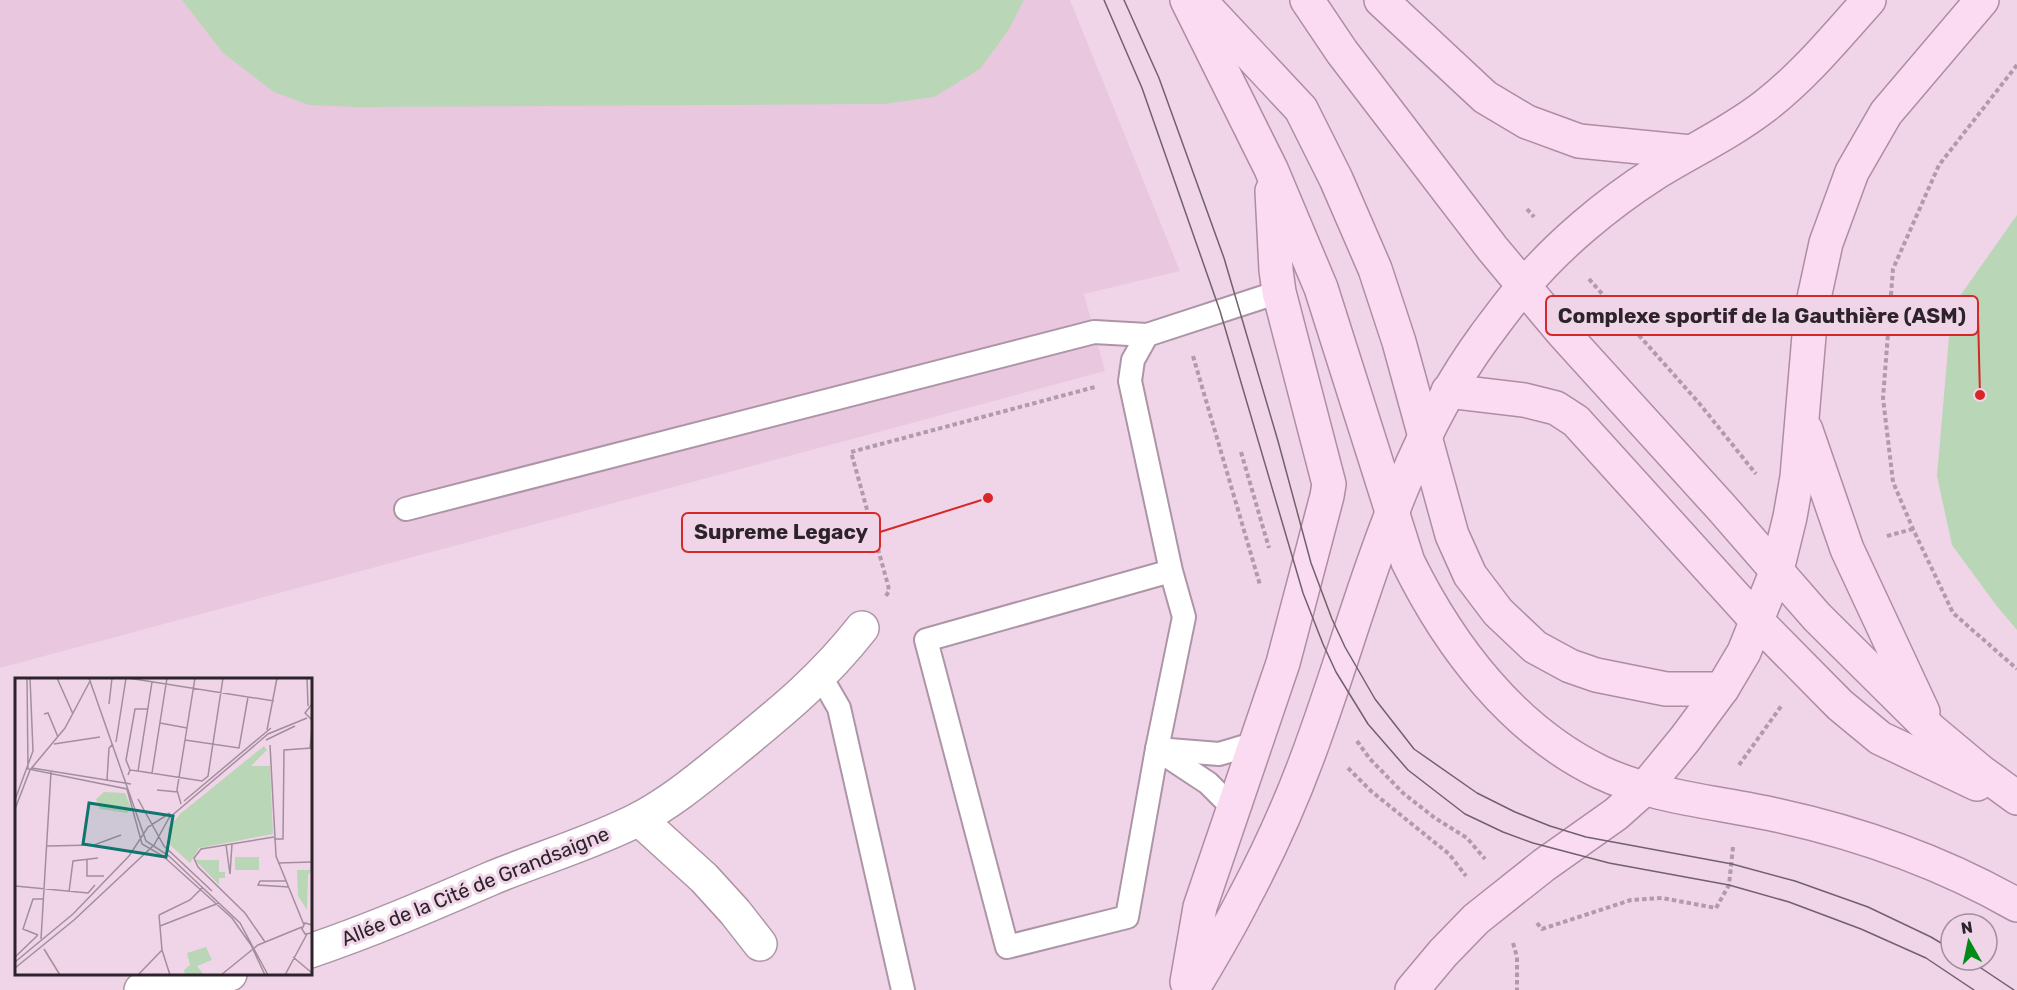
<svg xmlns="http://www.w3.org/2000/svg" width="2017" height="990" font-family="Rubik,sans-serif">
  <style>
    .built { fill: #e9c8df }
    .green { fill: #b9d6b7 }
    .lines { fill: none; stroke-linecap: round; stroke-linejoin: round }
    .service-casing { stroke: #ad95a6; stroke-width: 26 }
    .minor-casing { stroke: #ad95a6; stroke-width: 36 }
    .primary-casing { stroke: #b08ba6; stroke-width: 36 }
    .path { stroke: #b19baa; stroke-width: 4; stroke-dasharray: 4.5 3; stroke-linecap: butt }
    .service { stroke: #fff; stroke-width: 22 }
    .minor { stroke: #fff; stroke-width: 33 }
    .primary { stroke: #fadbf1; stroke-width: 33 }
    .tram { stroke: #71616c; stroke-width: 1.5 }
    .labels { text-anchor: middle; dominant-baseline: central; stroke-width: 6; stroke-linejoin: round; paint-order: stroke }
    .street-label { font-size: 20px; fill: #2d232a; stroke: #f0d5e8 }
    .inset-road { fill: none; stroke: #a28e9c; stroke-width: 1.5 }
    .view { fill: #0f766e; fill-opacity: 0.15; stroke: #0f766e; stroke-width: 3 }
    .inset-edge { fill: none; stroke: #2d232a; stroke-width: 3 }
    .leader { fill: none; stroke: #d62828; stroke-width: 2 }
    .callout-dot { fill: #d62828; stroke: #f0d5e8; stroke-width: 2 }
    .callout { fill: #f0d5e8; stroke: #d62828; stroke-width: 2 }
    .callout-label { font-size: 21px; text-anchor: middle; font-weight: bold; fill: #2d232a }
  </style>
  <rect width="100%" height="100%" fill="#f0d5e8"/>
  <polygon class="built" points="0,0 1070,0 1180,271 1084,294 1105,371 0,668"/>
  <g class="green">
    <polygon points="182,0 1024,0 1008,31 980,69 934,97 884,104 357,107 309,105 274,92 223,53"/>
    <polygon points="2017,215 2017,630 1996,605 1952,545 1937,476 1951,314 1962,293"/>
  </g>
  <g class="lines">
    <defs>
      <g id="service">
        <polyline points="1147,335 1133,360 1130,381 1171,571 1184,617 1157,749 1127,917 1007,947 926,640 1171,571"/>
        <polyline points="406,509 1094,332 1147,335 1279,292"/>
        <polyline points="819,679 828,689 839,708 903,990"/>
        <polyline points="1157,749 1219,754 1256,743"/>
        <polyline points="1158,750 1208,783 1233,808"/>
      </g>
      <g id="minor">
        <polyline points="639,819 704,878 735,912 760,944"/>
        <path d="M310 951C372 930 432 904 492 878 540 858 592 843 639 819 673 801 701 777 731 753 781 712 822 679 862 628"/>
        <polyline points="141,990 230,974"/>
      </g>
      <g id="primary">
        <path d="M1187 0 1271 169 1321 288 1408 562C1450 647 1513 730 1600 772 1655 798 1718 802 1776 815 1859 833 1943 863 2017 905"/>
        <polyline points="1307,0 1342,52 1492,248 1563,333 1721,507 1817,617 1931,730 1980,771 2017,798"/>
        <polyline points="1381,0 1485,97 1527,122 1579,141 1691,152"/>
        <polyline points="1200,1 1301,109 1336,179 1375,269 1399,342 1452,535 1470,575 1498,612 1535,647 1570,666 1596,675 1666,689 1722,689"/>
        <polyline points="1448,391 1524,400 1556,408 1576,421 1757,621 1840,705 1880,738 1977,784"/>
        <polyline points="1806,430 1847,549 1923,712"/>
        <polyline points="1187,982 1200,907 1283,663 1327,496 1329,484 1279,292 1276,270 1272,191"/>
        <path d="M1192 990C1210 960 1228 930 1244 898 1273 844 1298 786 1318 728 1365 595 1400 451 1485 336 1497 320 1509 303 1523 287 1558 245 1607 204 1654 174 1691 151 1730 133 1765 106 1804 76 1836 37 1869 0"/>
        <polyline points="1412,990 1443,953 1476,919 1544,865 1616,814 1644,789 1685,739 1722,689 1744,652 1777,570 1790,517 1797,477 1811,312 1826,243 1852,172 1886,113 1982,0"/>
      </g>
    </defs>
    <use href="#service" class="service-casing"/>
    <use href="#minor" class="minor-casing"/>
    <use href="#primary" class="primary-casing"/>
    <g class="path">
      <polyline points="2017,65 1939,165 1893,269 1883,398 1893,482 1913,529 1953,613 2017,669"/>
      <polyline points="1527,209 1534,217"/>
      <polyline points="1589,279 1699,403 1756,474"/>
      <polyline points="1193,356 1260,585"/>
      <polyline points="1241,452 1269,548"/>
      <polyline points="1887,536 1913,529"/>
      <polyline points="886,596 889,591 888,585 851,452 1095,387"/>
      <polyline points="1357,741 1370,759 1403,793 1435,818 1467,838 1485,859"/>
      <polyline points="1739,765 1782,705"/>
      <polyline points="1348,768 1371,791 1449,854 1466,876"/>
      <polyline points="1537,923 1542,929 1631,900 1662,898 1716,908 1729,885 1733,847"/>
      <polyline points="1513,943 1517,957 1517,990"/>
    </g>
    <use href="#service" class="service"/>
    <use href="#minor" class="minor"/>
    <use href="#primary" class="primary"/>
    <g class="tram">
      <polyline points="1104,0 1142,88 1220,311 1303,593 1323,644 1336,672 1368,724 1408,770 1465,814 1503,832 1533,843 1609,863 1729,885 1789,902 1861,929 1926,958 1974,990"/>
      <polyline points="1124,0 1159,78 1224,258 1278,441 1311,563 1332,619 1345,647 1375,699 1414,749 1477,793 1515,812 1550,826 1586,837 1732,864 1795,881 1868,907 1931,937 1951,949"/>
      <polyline points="1969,960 2014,990"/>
    </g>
  </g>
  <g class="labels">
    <g class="street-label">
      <text transform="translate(475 886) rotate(-22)">Allée de la Cité de Grandsaigne</text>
    </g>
  </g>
  <g transform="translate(15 678)">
    <rect width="297" height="297" fill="#f0d5e8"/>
    <path d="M249 68 252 72 236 88H255L258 156 184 170 175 185 155 167 153 151 165 136ZM89 114 110 115 117 132 112 135 85 131 81 121ZM220 179H244V192H220ZM180 182H204V194H210V200H204V207ZM282 192H297L293 197 292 232 283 218ZM191 269 197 282 182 288 189 297H170L169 292 175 287 172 275Z" fill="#b9d6b7"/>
    <path class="inset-road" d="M12 0 13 91 112 111 127 166 148 178 217 240 236 267 250 297M42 0 58 36M74 0 131 163 154 178 225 245 253 297M113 0 259 23M292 0 293 28M94 26 97 0M297 26 290 35 297 42M29 36 33 35 43 59M145 45 172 50M252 52 262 0M170 62 224 70 233 19M251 62 280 48M101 64 111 0M39 66 85 59M255 67 261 178 289 247M295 70 297 50M17 90 116 106M115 92 111 82 120 31H133M123 93 137 4M137 95 152 0M113 97 115 92 123 93 187 103 193 98 208 0M92 102 94 70 98 66M142 112 163 114M123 121 149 168 197 213M0 122 18 73 15 0M169 123 256 50M166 126 162 112 180 0M0 131 15 92 50 50 75 3M259 161H268L269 72 297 70M211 167 215 196 217 166M32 168 79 167 106 157M72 181V198H89M263 185 297 184M271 203H245L243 207 274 209M0 208 73 215 80 207M54 214 58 183 83 180M144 237 147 272 155 297M144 237 175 222 188 209M297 247 290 245 287 251 290 256 297 255M145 248 204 225M23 257 8 251 18 221H29M26 261 36 94M250 264 230 235 183 189 179 180 186 171 259 159M29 271 45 297M0 279 23 257M278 279 297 295M0 284 58 236 114 178 133 149 155 135M0 290 59 242 139 167 154 140 253 56 292 40M123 297 147 272M206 297 243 267 287 249M270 297 292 256"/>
    <path class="view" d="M74 125 158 138 151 179 68 166Z"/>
    <rect width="297" height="297" class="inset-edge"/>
  </g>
  <path class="leader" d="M1980 395L1978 316M988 498L880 532"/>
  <g class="callout-dot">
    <circle cx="1980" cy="395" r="6"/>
    <circle cx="988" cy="498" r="6"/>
  </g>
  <g class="callout">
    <rect x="1546" y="296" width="432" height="39" rx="6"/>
    <rect x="682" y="513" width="198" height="39" rx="6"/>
  </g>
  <g class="callout-label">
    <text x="1762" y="323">Complexe sportif de la Gauthière (ASM)</text>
    <text x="781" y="539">Supreme Legacy</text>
  </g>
  <g transform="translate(1969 942) rotate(351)"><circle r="28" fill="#f0d5e8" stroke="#a28e9c" stroke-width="1.5"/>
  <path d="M0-4.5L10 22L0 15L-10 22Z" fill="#018a17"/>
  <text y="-9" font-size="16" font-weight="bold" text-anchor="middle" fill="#2d232a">N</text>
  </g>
</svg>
